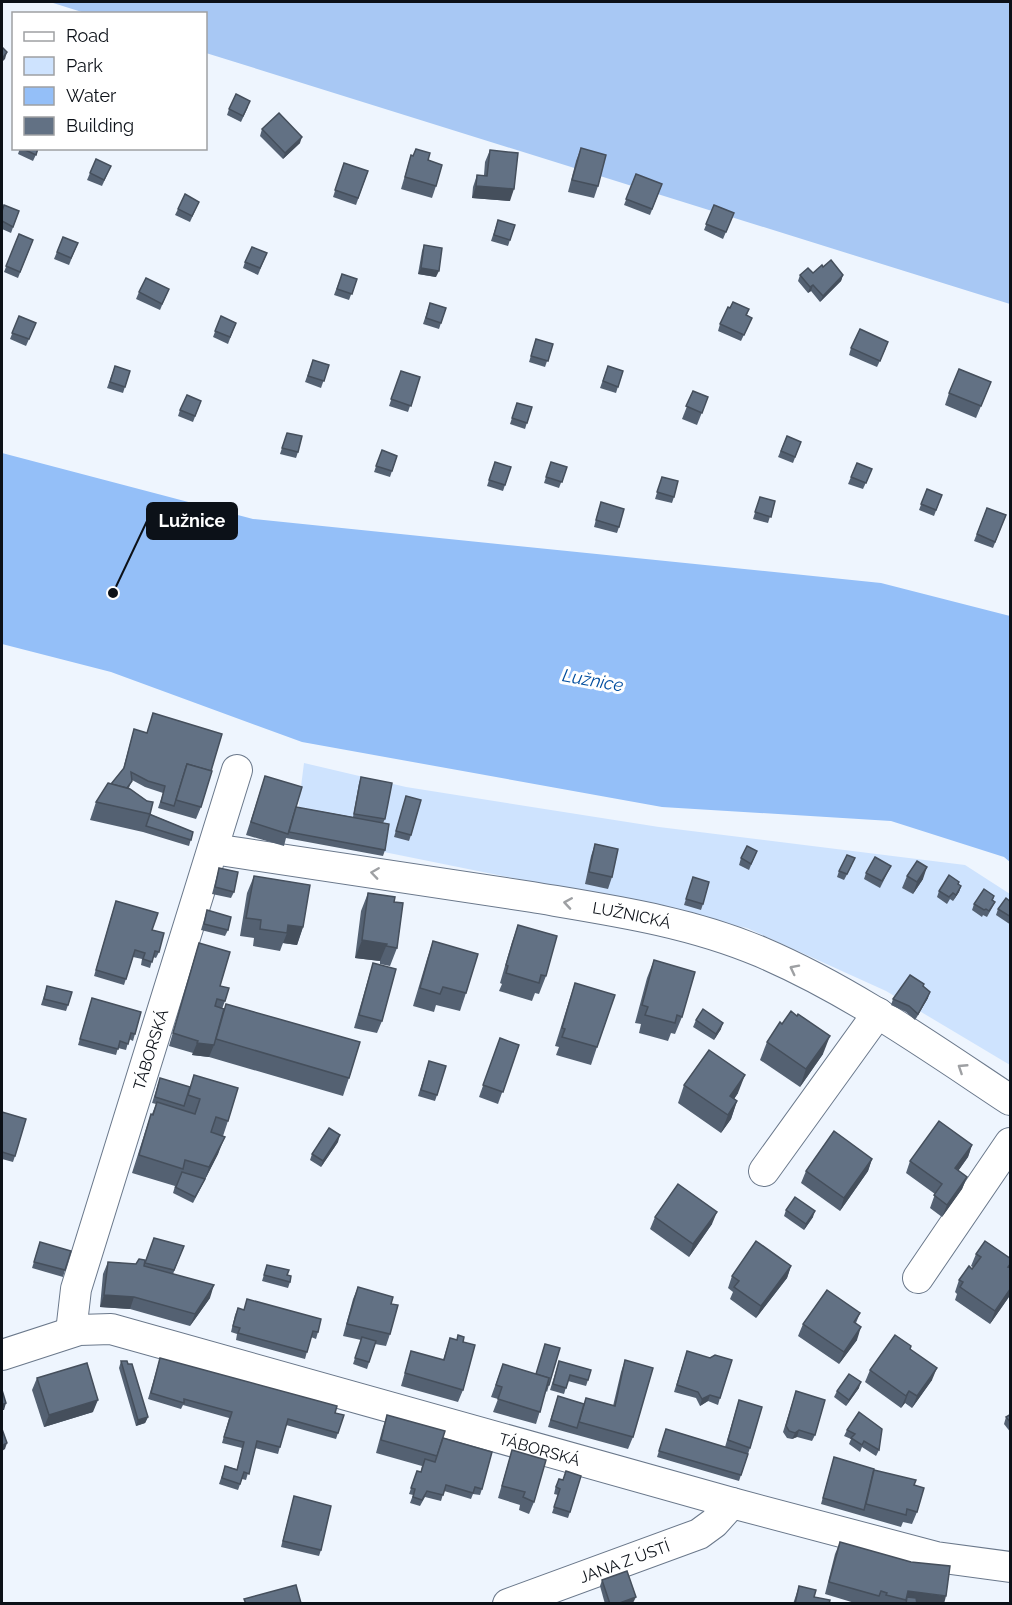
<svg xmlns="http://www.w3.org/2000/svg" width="1012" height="1605" font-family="Raleway,sans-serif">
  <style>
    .green { fill: #cee3fe }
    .forest { fill: #a8c8f4 }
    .water { fill: #94bff8 }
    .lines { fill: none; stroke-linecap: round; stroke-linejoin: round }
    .minor-casing { stroke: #6a788b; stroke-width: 32 }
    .minor { stroke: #fff; stroke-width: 30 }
    .wall { fill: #546172 }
    .shaded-wall { fill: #454f5c }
    .building { fill: #627184; stroke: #454f5c; stroke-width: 1.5 }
    .oneway { stroke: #9ea0a3 }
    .labels { text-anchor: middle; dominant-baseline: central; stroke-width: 6; stroke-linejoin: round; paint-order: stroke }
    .street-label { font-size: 16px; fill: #0c1118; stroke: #fff }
    .water-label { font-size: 18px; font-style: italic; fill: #004d9e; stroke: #fff }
    .leader { fill: none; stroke: #0c1118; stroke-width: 2 }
    .callout-dot { fill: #0c1118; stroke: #fff; stroke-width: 2 }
    .callout { fill: #0c1118; stroke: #0c1118; stroke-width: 2 }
    .callout-label { font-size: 18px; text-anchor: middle; font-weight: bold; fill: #fff }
  </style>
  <rect width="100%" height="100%" fill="#eef5fe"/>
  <polygon class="green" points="304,763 406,787 659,827 965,865 1010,894 1010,1065 886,991 747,928 597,895 295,834"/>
  <polygon class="forest" points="50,2 1010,2 1010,304 206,53 206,14 85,13"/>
  <polygon class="water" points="2,453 253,519 881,583 1010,616 1010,862 1004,857 891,821 662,807 302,742 111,672 2,644"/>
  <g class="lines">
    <defs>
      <g id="minor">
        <path id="s1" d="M213 849C319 865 425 880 532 897 609 910 688 921 761 952 850 990 930 1047 1010 1100"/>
        <polyline points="764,1171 878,1013"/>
        <polyline points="918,1278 1010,1143"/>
        <path id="s2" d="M71 1332 76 1289 237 770"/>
        <path id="s3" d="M2 1355 79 1330 111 1329 732 1503 936 1557 1010 1567"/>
        <path id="s4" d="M508 1604 699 1534 714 1523 732 1503"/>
      </g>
    </defs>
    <use href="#minor" class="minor-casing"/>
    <use href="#minor" class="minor"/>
  </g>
  <g class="wall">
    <polygon points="248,107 241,122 227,115 229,109"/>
    <polygon points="262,129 300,143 283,159 260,136"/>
    <polygon points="20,148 39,148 33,161 18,154"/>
    <polygon points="581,148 598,186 594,198 568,192 576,161"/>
    <polygon points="490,150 510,201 472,198 473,187 477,175 484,175 485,162"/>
    <polygon points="411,155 428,160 436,186 432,198 401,189"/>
    <polygon points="344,163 368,171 356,205 333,197"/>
    <polygon points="111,166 102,186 87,180 90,173"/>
    <polygon points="636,174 662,184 650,215 624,205"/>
    <polygon points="199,202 190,222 175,215 178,209"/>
    <polygon points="714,205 734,213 723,239 704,230"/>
    <polygon points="2,211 19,211 11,233 2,229"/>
    <polygon points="498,220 515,225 508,246 491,241"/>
    <polygon points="19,234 33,240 18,278 4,272"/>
    <polygon points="63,237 78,243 69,265 54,259"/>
    <polygon points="424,245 436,277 418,274 422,251"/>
    <polygon points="267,253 258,275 243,268 245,262"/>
    <polygon points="823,267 843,275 841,281 820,302 811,291 808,293 798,281 800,275 813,273"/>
    <polygon points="342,274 357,279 349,300 334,295"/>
    <polygon points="169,289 160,310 136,299 139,292"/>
    <polygon points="430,303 446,308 439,329 423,324"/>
    <polygon points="730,308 749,309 747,315 752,318 741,341 718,331 720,324"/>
    <polygon points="19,316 36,323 26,346 10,339"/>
    <polygon points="221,316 236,323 228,344 213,337"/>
    <polygon points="536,339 553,344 545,367 529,362"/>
    <polygon points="851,348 886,348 877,367 849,355"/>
    <polygon points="313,360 329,365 321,388 305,382"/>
    <polygon points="115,366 130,371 123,393 107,388"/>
    <polygon points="608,366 623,371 616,393 600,388"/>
    <polygon points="401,371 420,377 408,412 389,406"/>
    <polygon points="991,382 976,418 945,405 949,393"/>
    <polygon points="693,391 708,397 697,425 682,419"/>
    <polygon points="201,401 193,422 178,416 180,410"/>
    <polygon points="517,403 532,407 525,429 510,424"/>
    <polygon points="287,433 298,452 296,458 280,454"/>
    <polygon points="787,436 801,442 793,463 778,457"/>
    <polygon points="382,450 397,456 390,477 374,472"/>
    <polygon points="495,462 511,467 503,491 487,486"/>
    <polygon points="551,462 567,467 559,488 544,483"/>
    <polygon points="857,463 872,469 863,489 848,484"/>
    <polygon points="662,477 674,497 672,503 655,499"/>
    <polygon points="927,489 942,495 934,516 919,510"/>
    <polygon points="760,497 775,501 768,523 753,519"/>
    <polygon points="599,508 619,527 617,533 594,527"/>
    <polygon points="987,508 1006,515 993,548 974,541"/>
    <polygon points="134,729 201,807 196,819 158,808 163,793 145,787 132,780 129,788 150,814 193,832 189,846 143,832 90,820 96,802 123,769"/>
    <polygon points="265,776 296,807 353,817 359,783 361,777 385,819 383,823 385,850 383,856 286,838 284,846 246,835"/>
    <polygon points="406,796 411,835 409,841 394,837"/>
    <polygon points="595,844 612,877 608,889 585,884 591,856"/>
    <polygon points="757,851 749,870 739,865 741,858"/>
    <polygon points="852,865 844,880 837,877 839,871"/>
    <polygon points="891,866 880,888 864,879 866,873"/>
    <polygon points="219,868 234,892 231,898 212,894"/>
    <polygon points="254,876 303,927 297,945 283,943 280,951 253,946 254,938 240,936 247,893"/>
    <polygon points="907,876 923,879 913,894 902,888"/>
    <polygon points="693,877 703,904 701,910 684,905"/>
    <polygon points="961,886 959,892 953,901 950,899 947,904 937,897 939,891"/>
    <polygon points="368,893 394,902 397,948 390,966 380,964 380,961 355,958 361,911"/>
    <polygon points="994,896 993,900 995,902 992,908 987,917 983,915 982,917 972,910 974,904"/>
    <polygon points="1011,902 1011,925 996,915 998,909"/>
    <polygon points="114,907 152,930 159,952 156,958 153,957 150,968 141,965 142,959 133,957 124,985 94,976"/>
    <polygon points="207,910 228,930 225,936 201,930"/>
    <polygon points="518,925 546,976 539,994 535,993 532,1001 499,991 502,984 500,983 512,942"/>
    <polygon points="433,941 466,993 460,1011 436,1005 434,1012 413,1006 427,959"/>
    <polygon points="199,943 220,986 225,1001 222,1009 349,1078 343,1096 209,1057 192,1055 193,1053 169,1046 195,956"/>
    <polygon points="654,960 682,1017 675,1034 671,1033 668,1041 639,1033 641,1024 635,1023 647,978"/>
    <polygon points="373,963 382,1021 377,1033 354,1028 369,976"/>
    <polygon points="575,983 597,1047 591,1065 556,1055 559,1047 555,1046 569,1001"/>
    <polygon points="47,986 68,1005 66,1011 41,1005"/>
    <polygon points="923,986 928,998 915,1020 906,1012 891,1005 893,999"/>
    <polygon points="92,998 135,1034 133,1041 129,1039 126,1050 118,1048 116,1055 78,1045"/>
    <polygon points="696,1020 721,1029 714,1040 693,1027"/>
    <polygon points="782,1024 823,1054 800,1087 760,1060 767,1042"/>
    <polygon points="500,1038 519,1045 498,1104 479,1097"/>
    <polygon points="429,1061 437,1095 435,1101 418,1096"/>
    <polygon points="194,1075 228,1121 223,1136 218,1154 193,1203 173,1193 175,1186 132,1173 145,1132 151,1114 152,1114 156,1104 152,1103 158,1084 190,1087"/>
    <polygon points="684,1085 738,1093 734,1099 737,1101 731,1119 721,1133 678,1103"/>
    <polygon points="2,1112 15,1156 13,1162 2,1159"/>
    <polygon points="338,1142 321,1167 310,1160 312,1154"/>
    <polygon points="972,1145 968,1157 958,1171 967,1177 962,1189 942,1217 930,1208 935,1194 906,1173 910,1161"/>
    <polygon points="872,1159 868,1171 840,1211 801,1183 806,1171"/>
    <polygon points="786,1210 813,1217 804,1230 784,1216"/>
    <polygon points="655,1217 712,1224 689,1257 650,1229"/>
    <polygon points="40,1242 65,1270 63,1277 32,1268"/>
    <polygon points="184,1246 173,1274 210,1298 190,1326 130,1309 100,1307 103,1274 108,1262 136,1264"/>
    <polygon points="976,1254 1011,1259 1010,1268 1011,1268 1011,1294 990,1324 955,1300 957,1294 955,1292 959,1280 974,1268 971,1266"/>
    <polygon points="267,1265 287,1275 290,1282 288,1288 262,1281"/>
    <polygon points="791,1266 787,1278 756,1318 730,1299 733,1292 728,1288 732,1276"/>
    <polygon points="358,1287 391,1304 390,1334 386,1346 375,1344 367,1369 353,1364 361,1340 343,1336 353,1299"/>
    <polygon points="247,1299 318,1332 316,1339 311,1337 305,1359 236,1340 237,1334 231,1332 235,1315 238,1308 244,1310"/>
    <polygon points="860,1313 856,1323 857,1340 839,1364 798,1336 803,1324"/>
    <polygon points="458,1335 463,1342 463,1390 458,1402 401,1386 411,1351 443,1360 450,1338 457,1340"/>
    <polygon points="911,1346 910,1349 932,1380 912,1408 905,1403 901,1408 865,1382 870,1370"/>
    <polygon points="685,1357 720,1398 718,1405 708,1401 700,1406 696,1398 674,1392"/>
    <polygon points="160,1358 335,1413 338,1433 336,1439 286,1425 278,1454 255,1448 246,1480 242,1479 238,1490 219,1484 225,1466 237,1469 242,1448 222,1443 229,1418 183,1405 181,1409 148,1399"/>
    <polygon points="625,1360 633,1437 628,1449 548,1427 558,1396 584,1404 613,1406 621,1372"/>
    <polygon points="121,1361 128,1364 148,1417 145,1423 136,1426 119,1368"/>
    <polygon points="559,1361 588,1380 586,1386 568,1381 564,1394 550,1390"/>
    <polygon points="503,1364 549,1385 547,1392 546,1391 536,1424 493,1412 498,1399 491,1397"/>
    <polygon points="37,1378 93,1412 44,1427 32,1390"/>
    <polygon points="859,1388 846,1406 834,1397 837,1391"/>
    <polygon points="796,1391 815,1435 812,1441 797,1437 792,1439 787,1438 783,1432"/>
    <polygon points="739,1400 750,1448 739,1481 657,1457 666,1429 725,1447 735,1413"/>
    <polygon points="859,1412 879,1450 876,1456 862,1447 860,1452 849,1444 851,1439 844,1436 847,1430"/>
    <polygon points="1011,1414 1011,1433 1004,1424 1006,1417"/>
    <polygon points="387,1415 443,1438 482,1489 480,1495 473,1494 471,1499 444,1491 441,1501 425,1497 420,1506 410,1503 413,1495 409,1494 417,1471 421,1472 422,1466 376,1453 383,1427"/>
    <polygon points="512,1450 534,1502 529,1514 519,1510 520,1505 498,1498"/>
    <polygon points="834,1457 872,1476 914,1485 917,1512 912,1524 903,1522 901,1527 821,1504"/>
    <polygon points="562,1480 570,1512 568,1518 552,1513 558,1495 554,1494 556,1485"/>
    <polygon points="294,1496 321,1550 319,1556 281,1547"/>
    <polygon points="840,1542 944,1604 858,1604 825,1594 835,1554"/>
    <polygon points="602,1580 633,1603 605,1604 600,1586"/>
    <polygon points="799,1586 814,1597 829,1604 793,1604"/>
  </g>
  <g class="shaded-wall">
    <polygon points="7,52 5,59 2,62 2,59"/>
    <polygon points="302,137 300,143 283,159 285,153"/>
    <polygon points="476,186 514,189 510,201 472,198"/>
    <polygon points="421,268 439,271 436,277 418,274"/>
    <polygon points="843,275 841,281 820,302 823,296"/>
    <polygon points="813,285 811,291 808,293 810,287"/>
    <polygon points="927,867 923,879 913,894 917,882"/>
    <polygon points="961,886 959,892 953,901 956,895"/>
    <polygon points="288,925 303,927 297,945 283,943 287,933"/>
    <polygon points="362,940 387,944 380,961 355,958"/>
    <polygon points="930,992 928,998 915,1020 918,1014"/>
    <polygon points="723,1023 721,1029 714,1040 716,1034"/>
    <polygon points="830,1036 823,1054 800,1087 806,1069"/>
    <polygon points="197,1043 214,1045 209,1057 192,1055"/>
    <polygon points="745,1075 738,1093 724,1114 730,1096"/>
    <polygon points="737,1101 731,1119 721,1133 728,1115"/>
    <polygon points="340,1135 338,1142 321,1167 323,1161"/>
    <polygon points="225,1137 218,1154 193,1203 205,1179 209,1167"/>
    <polygon points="972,1145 968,1157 951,1181 955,1168"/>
    <polygon points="872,1159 868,1171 840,1211 844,1198"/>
    <polygon points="967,1177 962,1189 942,1217 947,1205"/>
    <polygon points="815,1211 813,1217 804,1230 806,1224"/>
    <polygon points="717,1212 712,1224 689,1257 693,1244"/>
    <polygon points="791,1266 787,1278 756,1318 761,1306"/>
    <polygon points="214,1285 210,1298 190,1326 195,1314"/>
    <polygon points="1011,1288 1011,1294 990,1324 995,1311"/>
    <polygon points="104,1295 134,1297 130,1309 100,1307"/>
    <polygon points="861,1327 857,1340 839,1364 844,1352"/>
    <polygon points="937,1368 932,1380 912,1408 917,1396"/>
    <polygon points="861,1382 859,1388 846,1406 849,1400"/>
    <polygon points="909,1391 905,1403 901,1408 906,1396"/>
    <polygon points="710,1395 708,1401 700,1406 702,1399"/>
    <polygon points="98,1400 93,1412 44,1427 49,1415"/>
    <polygon points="6,1403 4,1410 2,1410 2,1405"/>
    <polygon points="148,1417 145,1423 136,1426 138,1420"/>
    <polygon points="799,1430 797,1437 792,1439 795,1433"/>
    <polygon points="7,1443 5,1449 2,1451 2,1446"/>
    <polygon points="908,1591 946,1596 944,1604 906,1604"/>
    <polygon points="636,1597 633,1603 617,1604"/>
  </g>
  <g class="building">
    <polygon points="2,47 7,52 2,59"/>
    <polygon points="236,94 250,101 243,116 229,109"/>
    <polygon points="279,113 302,137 285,153 262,129"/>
    <polygon points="21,148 38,148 36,155"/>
    <polygon points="581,148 606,155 598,186 572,180"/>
    <polygon points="416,149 430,153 428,160 442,165 436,186 405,177 411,155 413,156"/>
    <polygon points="490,150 518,153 514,189 476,186 477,175 487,176"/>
    <polygon points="96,159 111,166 104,180 90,173"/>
    <polygon points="344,163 368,171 358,198 335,190"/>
    <polygon points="636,174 662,184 652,209 626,199"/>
    <polygon points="185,194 199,202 192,216 178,209"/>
    <polygon points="4,205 19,211 13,227 2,221 2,211"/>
    <polygon points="714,205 734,213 726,232 706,224"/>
    <polygon points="498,220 515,225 510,240 494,235"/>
    <polygon points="19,234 33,240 20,272 6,266"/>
    <polygon points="63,237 78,243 71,258 57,252"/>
    <polygon points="424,245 442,248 439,271 421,268"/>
    <polygon points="252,247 267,253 260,268 245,262"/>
    <polygon points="831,260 843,275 823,296 813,285 810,287 800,275 808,268 813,273 822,265 823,267"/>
    <polygon points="342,274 357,279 352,294 337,289"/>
    <polygon points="146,278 169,289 162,304 139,292"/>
    <polygon points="733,302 749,309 746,315 752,318 744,335 720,324 728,307 730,308"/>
    <polygon points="430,303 446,308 441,323 426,318"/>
    <polygon points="19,316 36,323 29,339 12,333"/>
    <polygon points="221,316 236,323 230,337 215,331"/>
    <polygon points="860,329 888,342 880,361 851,348"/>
    <polygon points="536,339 553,344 548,361 531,356"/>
    <polygon points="313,360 329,365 324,381 308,376"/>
    <polygon points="115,366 130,371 125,387 110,382"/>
    <polygon points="608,366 623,371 618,387 603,381"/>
    <polygon points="959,369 991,382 981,406 949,393"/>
    <polygon points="401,371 420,377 411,406 391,399"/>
    <polygon points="693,391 708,397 702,413 686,406"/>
    <polygon points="187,395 201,401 195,416 180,410"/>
    <polygon points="517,403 532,407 527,423 512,418"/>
    <polygon points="287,433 302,436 298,452 282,448"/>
    <polygon points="787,436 801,442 795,457 781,451"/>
    <polygon points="382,450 397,456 392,471 376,466"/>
    <polygon points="495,462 511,467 505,485 489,480"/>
    <polygon points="551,462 567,467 562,482 546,477"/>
    <polygon points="857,463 872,469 866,483 851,477"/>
    <polygon points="662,477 678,481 674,497 657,492"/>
    <polygon points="927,489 942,495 936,510 921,504"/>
    <polygon points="760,497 775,501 771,517 755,512"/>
    <polygon points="601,502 624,509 619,527 596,520"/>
    <polygon points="987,508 1006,515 995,542 977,534"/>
    <polygon points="153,713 222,734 211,771 187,764 174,806 161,802 165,786 148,781 131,772 132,781 127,788 111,784 124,768 134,729 147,733"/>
    <polygon points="187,764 212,771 201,807 176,800"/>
    <polygon points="265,776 302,787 288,834 251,822"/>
    <polygon points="361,777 392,783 385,819 354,814"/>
    <polygon points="108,783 130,789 147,801 153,802 150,814 96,802"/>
    <polygon points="406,796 421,800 411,835 396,831"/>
    <polygon points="296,807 389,824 385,850 289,832"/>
    <polygon points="149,814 193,832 191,840 146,826 150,814"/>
    <polygon points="595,844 618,849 612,877 589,872"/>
    <polygon points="747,846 757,851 751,864 741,858"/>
    <polygon points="847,855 855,858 847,874 839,871"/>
    <polygon points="875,857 891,866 882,881 866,873"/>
    <polygon points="917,861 927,867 917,882 907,876"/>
    <polygon points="219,868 238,872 234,892 215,887"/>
    <polygon points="949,875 959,882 958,884 961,886 956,895 953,893 949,897 939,891"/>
    <polygon points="254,876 310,885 303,927 288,925 287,933 260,929 261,920 246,918"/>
    <polygon points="693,877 709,882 703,904 686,899"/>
    <polygon points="984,889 994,896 992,900 995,902 989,911 986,909 984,910 974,904"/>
    <polygon points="368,893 395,897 394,902 403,903 397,948 386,946 387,944 362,940"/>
    <polygon points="1006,898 1011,902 1011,917 998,909"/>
    <polygon points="116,901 158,913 152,930 164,933 159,952 155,951 152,962 143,959 145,953 135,950 126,979 96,970"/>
    <polygon points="207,910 231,917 228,930 204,924"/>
    <polygon points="518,925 557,936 546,976 541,975 539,983 506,973 508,966 506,965"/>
    <polygon points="433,941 478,954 466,993 443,987 440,994 420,988"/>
    <polygon points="199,943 230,952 220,986 229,988 225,1001 217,999 215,1006 224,1009 214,1045 197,1043 198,1041 173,1033"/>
    <polygon points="654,960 695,972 682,1017 677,1015 675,1023 645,1015 648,1007 642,1005"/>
    <polygon points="373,963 396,969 382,1021 359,1015"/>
    <polygon points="910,975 924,984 923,986 930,992 918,1014 909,1006 893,999"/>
    <polygon points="575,983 615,995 597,1047 562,1037 565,1029 562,1028"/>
    <polygon points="47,986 72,992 68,1005 44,999"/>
    <polygon points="92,998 141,1012 135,1034 131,1033 128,1044 120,1041 118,1049 80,1039"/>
    <polygon points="226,1004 360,1042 349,1078 216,1039"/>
    <polygon points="703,1009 723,1023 716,1034 696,1020"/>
    <polygon points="791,1011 797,1016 798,1014 830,1036 806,1069 767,1042 780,1022 782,1024"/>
    <polygon points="500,1038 519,1045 503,1092 483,1085"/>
    <polygon points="709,1050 745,1075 730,1096 737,1101 728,1115 684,1085"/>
    <polygon points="429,1061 446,1066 437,1095 421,1090"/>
    <polygon points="194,1075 238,1088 228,1121 216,1117 211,1132 225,1137 209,1167 185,1160 183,1169 139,1155 151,1114 153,1115 157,1102 195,1114 200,1099 188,1095"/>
    <polygon points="160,1078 190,1087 184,1106 155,1097"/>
    <polygon points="2,1112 26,1119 15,1156 2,1152"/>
    <polygon points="939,1121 972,1145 955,1168 967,1177 947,1205 934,1195 942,1184 910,1161"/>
    <polygon points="329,1128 340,1135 323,1161 312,1154"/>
    <polygon points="834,1131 872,1159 844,1198 806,1171"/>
    <polygon points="182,1172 205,1179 195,1197 175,1187 176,1187"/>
    <polygon points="678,1184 717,1212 693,1244 655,1217"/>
    <polygon points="795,1197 815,1211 806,1224 786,1210"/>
    <polygon points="154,1238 184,1246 174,1270 145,1263"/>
    <polygon points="756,1241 791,1266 761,1306 734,1287 739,1281 732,1276"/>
    <polygon points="985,1241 1011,1259 1011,1263 1008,1267 1011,1268 1011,1288 995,1311 960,1287 963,1282 959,1280 969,1266 972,1269 981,1257 976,1254"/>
    <polygon points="40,1242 71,1251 65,1270 34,1262"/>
    <polygon points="139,1259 145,1260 144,1266 214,1285 195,1314 134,1297 104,1295 108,1262 136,1264"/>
    <polygon points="267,1265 289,1270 287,1275 291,1276 290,1282 264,1275"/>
    <polygon points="358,1287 393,1297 391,1304 398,1305 390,1334 347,1324"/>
    <polygon points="827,1290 860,1313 854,1322 861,1327 844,1352 803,1324"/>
    <polygon points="247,1299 321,1319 318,1332 313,1331 307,1352 238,1333 240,1328 233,1326 238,1308 244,1310"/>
    <polygon points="458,1335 464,1337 463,1342 475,1345 463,1390 405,1373 411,1351 444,1360 450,1338 457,1340"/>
    <polygon points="895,1335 911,1346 910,1349 937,1368 917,1396 909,1391 906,1396 870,1370"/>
    <polygon points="362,1337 376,1341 369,1362 355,1358"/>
    <polygon points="545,1344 560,1348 549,1385 547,1385 549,1378 536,1374"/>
    <polygon points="687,1351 710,1358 715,1355 732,1360 720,1398 710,1395 702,1399 698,1392 677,1385"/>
    <polygon points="160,1358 337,1406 335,1413 344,1415 338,1433 288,1419 280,1447 257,1441 249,1474 244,1472 240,1484 222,1478 225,1466 237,1470 244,1442 224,1437 232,1412 184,1399 184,1403 151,1393"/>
    <polygon points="625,1360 653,1368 633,1437 579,1422 586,1398 615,1406"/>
    <polygon points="121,1361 127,1361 128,1364 132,1364 148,1417 138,1420"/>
    <polygon points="559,1361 591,1370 588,1380 570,1375 566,1388 553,1384"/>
    <polygon points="87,1363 98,1400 49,1415 37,1378"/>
    <polygon points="503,1364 549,1378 540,1412 498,1399 502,1387 496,1385"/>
    <polygon points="849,1374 861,1382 849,1400 837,1391"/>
    <polygon points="2,1390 6,1403 2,1405"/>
    <polygon points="796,1391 825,1400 815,1435 799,1430 795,1433 789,1431 786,1426"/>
    <polygon points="558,1396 584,1404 577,1428 551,1420"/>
    <polygon points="739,1400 762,1407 750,1448 728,1440"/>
    <polygon points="859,1412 882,1429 879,1450 864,1441 862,1445 851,1438 855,1434 847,1430"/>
    <polygon points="1011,1414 1011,1423 1006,1417"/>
    <polygon points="387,1415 445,1431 437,1456 381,1440"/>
    <polygon points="2,1429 7,1443 2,1446"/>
    <polygon points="666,1429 748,1454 741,1475 659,1451"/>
    <polygon points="443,1438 492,1452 482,1489 475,1487 473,1493 446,1485 443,1495 427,1491 422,1500 413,1497 415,1489 411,1488 417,1471 421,1472 425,1459 435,1462"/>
    <polygon points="512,1450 546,1460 534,1502 523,1497 525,1492 502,1486"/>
    <polygon points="834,1457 874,1469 864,1510 823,1498"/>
    <polygon points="874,1470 916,1480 914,1485 924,1488 917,1512 907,1509 906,1515 866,1504"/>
    <polygon points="566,1471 581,1476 570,1512 554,1507 560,1489 556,1487 559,1479 563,1480"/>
    <polygon points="294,1496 331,1506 321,1550 283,1541"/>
    <polygon points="840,1542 911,1562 950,1566 946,1596 908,1591 906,1600 886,1595 887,1593 881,1591 879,1596 829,1582"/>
    <polygon points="627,1571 636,1597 617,1604 610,1604 602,1580"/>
    <polygon points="296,1585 301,1603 246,1604 244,1599"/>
    <polygon points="799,1586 816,1590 814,1597 830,1600 829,1604 795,1604"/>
    <polygon points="907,1597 916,1598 917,1604 906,1604"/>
  </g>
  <defs><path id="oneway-chevron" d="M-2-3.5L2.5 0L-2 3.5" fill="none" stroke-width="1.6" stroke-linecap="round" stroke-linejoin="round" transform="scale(1.5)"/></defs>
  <g class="oneway">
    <use href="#oneway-chevron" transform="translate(375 873) rotate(-172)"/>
    <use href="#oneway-chevron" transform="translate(568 903) rotate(-171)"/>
    <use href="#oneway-chevron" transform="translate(794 969) rotate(-153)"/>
    <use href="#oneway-chevron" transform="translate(962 1068) rotate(-147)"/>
  </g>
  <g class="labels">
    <g class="street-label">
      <text stroke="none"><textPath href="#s1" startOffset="424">LUŽNICKÁ</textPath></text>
      <text stroke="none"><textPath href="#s2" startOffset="294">TÁBORSKÁ</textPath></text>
      <text stroke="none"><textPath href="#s3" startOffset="558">TÁBORSKÁ</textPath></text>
      <text stroke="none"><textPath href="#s4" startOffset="124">JANA Z ÚSTÍ</textPath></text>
    </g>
    <g class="water-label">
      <text transform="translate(593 680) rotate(10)">Lužnice</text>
    </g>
  </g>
  <path class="leader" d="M113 593L147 521"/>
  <circle class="callout-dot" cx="113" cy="593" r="6"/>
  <rect class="callout" x="147" y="503" width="90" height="36" rx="6"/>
  <g class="callout-label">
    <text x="192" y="527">Lužnice</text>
  </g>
  <rect width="1012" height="1605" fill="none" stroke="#0c1118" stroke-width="6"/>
  <rect x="12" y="12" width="195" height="138" fill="#ffffff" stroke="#9ea0a3" stroke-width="1.5"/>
  <rect x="24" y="32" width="30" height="9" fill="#ffffff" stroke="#9ea0a3" stroke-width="1.5"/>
  <text x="66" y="42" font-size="18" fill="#0c1118">Road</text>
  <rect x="24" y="57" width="30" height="18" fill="#cee3fe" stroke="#9ea0a3" stroke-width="1.5"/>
  <text x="66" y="72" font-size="18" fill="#0c1118">Park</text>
  <rect x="24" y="87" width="30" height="18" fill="#94bff8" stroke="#9ea0a3" stroke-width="1.5"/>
  <text x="66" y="102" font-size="18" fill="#0c1118">Water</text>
  <rect x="24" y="117" width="30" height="18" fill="#627184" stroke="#9ea0a3" stroke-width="1.5"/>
  <text x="66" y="132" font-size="18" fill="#0c1118">Building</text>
</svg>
